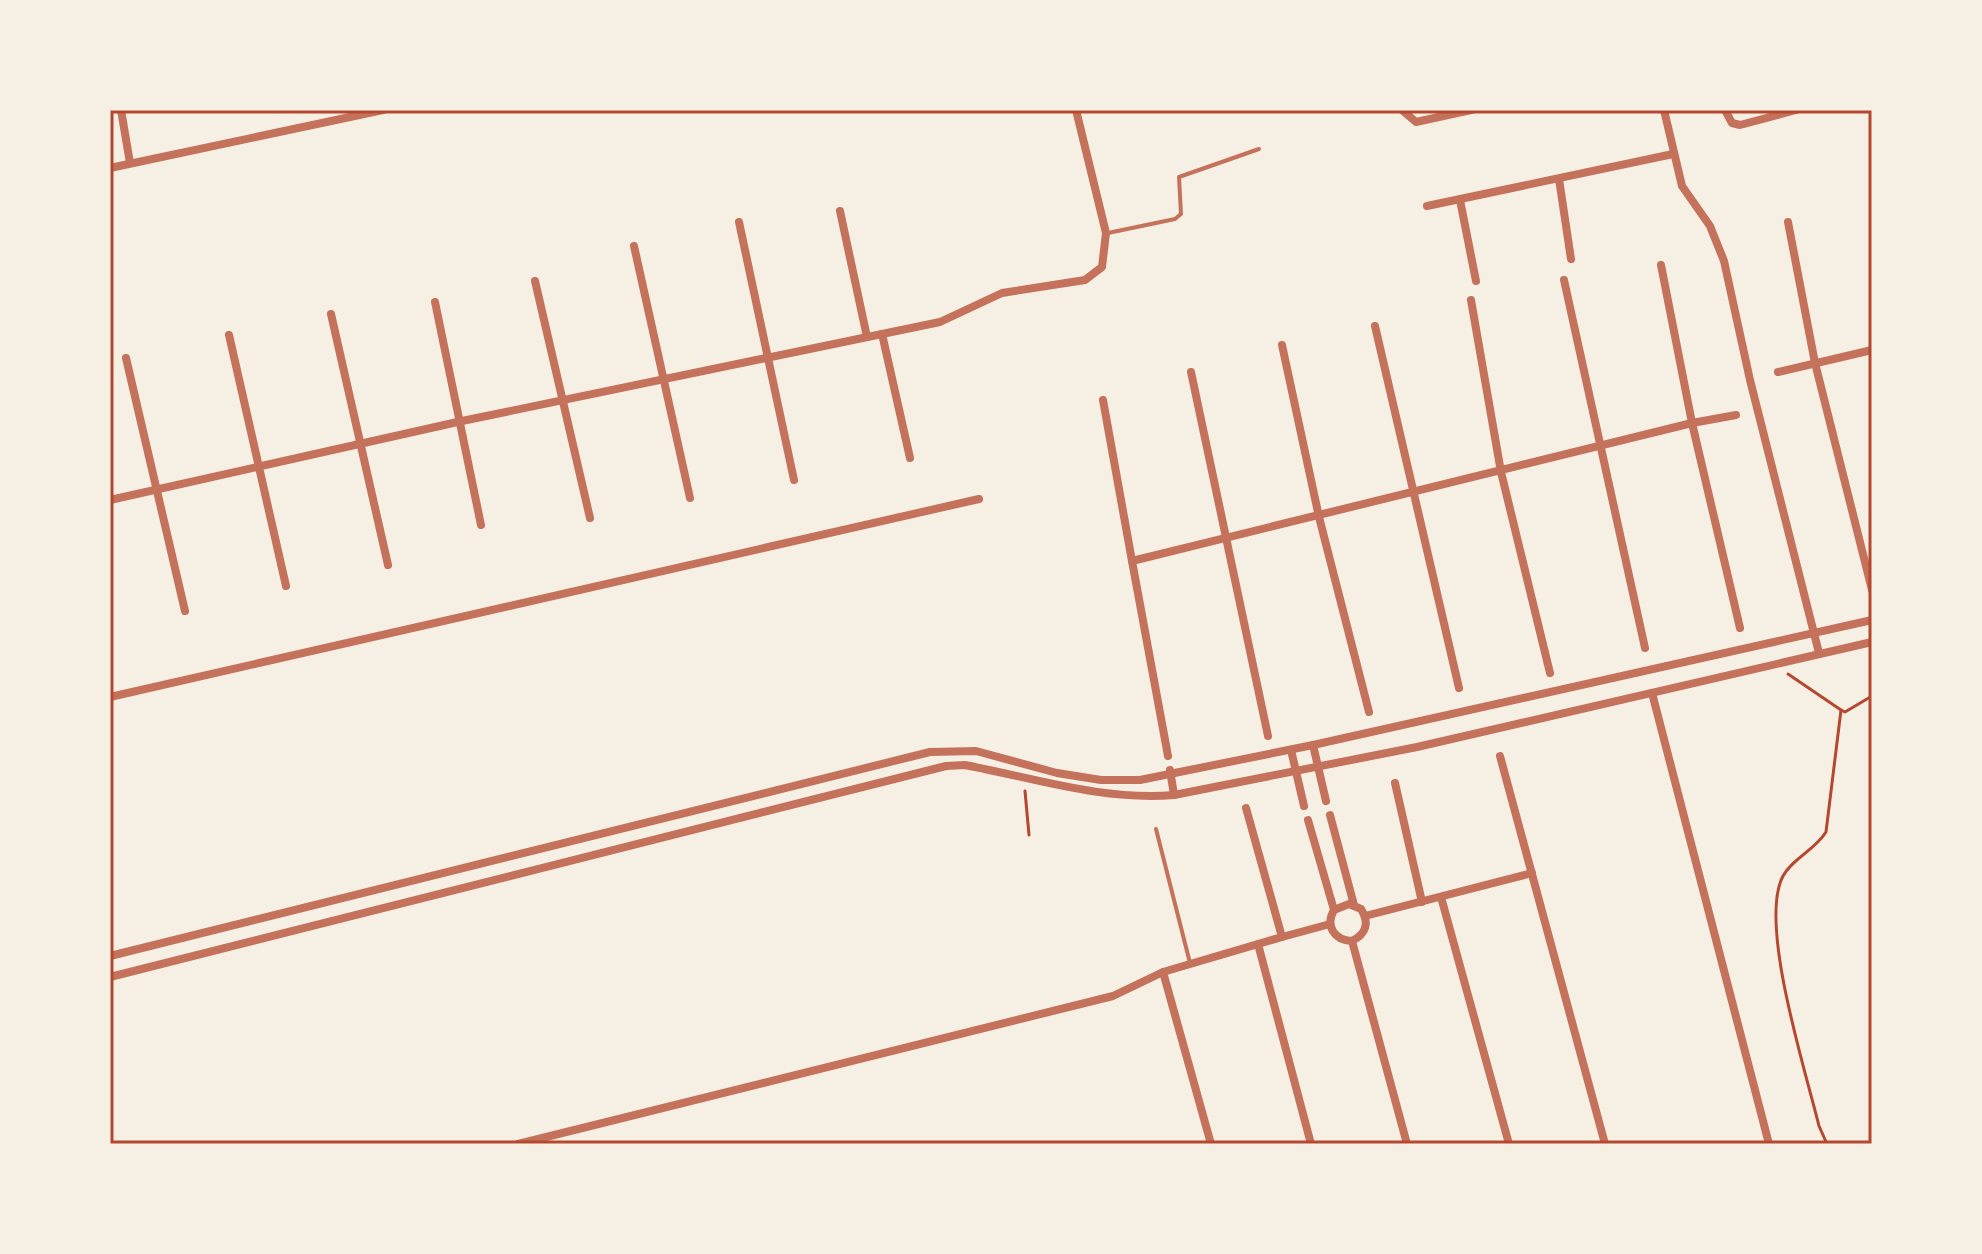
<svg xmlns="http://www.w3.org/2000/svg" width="1982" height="1254" font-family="'IBM Plex Sans',sans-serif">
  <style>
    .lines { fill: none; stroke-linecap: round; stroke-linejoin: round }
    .path { stroke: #b5482f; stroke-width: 3 }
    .service { stroke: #c5725c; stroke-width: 4 }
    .minor { stroke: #c5725c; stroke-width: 8 }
    .neatline { fill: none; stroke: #b5482f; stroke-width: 3 }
  </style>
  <rect width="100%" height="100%" fill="#f6efe4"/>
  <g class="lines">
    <g class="path">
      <polyline points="1788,674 1841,710"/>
      <polyline points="1025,791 1029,835"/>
      <path d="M1827 1144 1819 1126C1806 1072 1758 923 1783 876 1793 858 1815 850 1826 832L1841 710 1845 712 1872 696"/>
    </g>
    <g class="service">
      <polyline points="1108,233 1175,219 1181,214 1179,177 1259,149"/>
      <polyline points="1156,829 1190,963"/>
    </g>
    <g class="minor">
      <polyline points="121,110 130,163"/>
      <polyline points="1402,110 1416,122 1471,110"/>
      <polyline points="1664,110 1682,186 1710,226 1724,261 1750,380 1819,653"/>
      <polyline points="1725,110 1732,123 1740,125 1796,110"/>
      <polyline points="110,168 383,110"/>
      <polyline points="1559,179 1571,259"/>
      <polyline points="1460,200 1476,281"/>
      <polyline points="1427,206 1673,154"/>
      <polyline points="840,211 867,337"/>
      <polyline points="739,222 794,480"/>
      <polyline points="1788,222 1815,363 1872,590"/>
      <polyline points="634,246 690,498"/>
      <polyline points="1661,265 1692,423 1736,415"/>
      <polyline points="1564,280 1645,648"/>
      <polyline points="535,281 590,518"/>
      <polyline points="1471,300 1501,472 1550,673"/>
      <polyline points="435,302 481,525"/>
      <polyline points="331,314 388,565"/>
      <polyline points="1375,326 1459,688"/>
      <polyline points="882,334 910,458"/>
      <polyline points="229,335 286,586"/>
      <polyline points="1282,345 1319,517 1369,712"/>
      <polyline points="126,358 185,611"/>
      <polyline points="1191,372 1268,736"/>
      <polyline points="1778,372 1872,350"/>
      <polyline points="1103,400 1132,561"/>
      <polyline points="110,500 462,421 940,322 1002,293 1085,280 1102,267 1106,233 1076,110"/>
      <polyline points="1652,693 1769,1144"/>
      <polyline points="110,697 979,499"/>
      <polyline points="1313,745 1326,801"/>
      <polyline points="1291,750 1304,806"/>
      <polyline points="1168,756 1132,561 1692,423 1740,628"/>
      <polyline points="1500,756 1605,1144"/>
      <polyline points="1170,770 1174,795"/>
      <polyline points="1395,783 1422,902"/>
      <polyline points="1246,808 1282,937 1330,924"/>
      <polyline points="1330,815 1354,905"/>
      <path d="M1308 820 1334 910C1325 926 1334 940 1352 941 1366 934 1370 923 1361 909L1349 904 1334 910"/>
      <polyline points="1441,897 1509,1144"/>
      <polyline points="1365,916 1532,873"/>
      <polyline points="1352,941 1407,1144"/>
      <polyline points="1258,944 1311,1144"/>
      <polyline points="110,956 930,752 976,751 1057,773 1101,780 1140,780 1313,745 1872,620"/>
      <polyline points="1163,972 1211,1144"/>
      <path d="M110 977 946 766 965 765C1034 778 1103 801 1174 795L1417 747 1872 642"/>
      <polyline points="518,1144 1113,996 1163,972 1282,937"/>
    </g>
  </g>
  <rect width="1982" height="1254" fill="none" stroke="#f6efe4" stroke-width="224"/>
  <rect x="112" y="112" width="1758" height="1030" class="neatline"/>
</svg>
